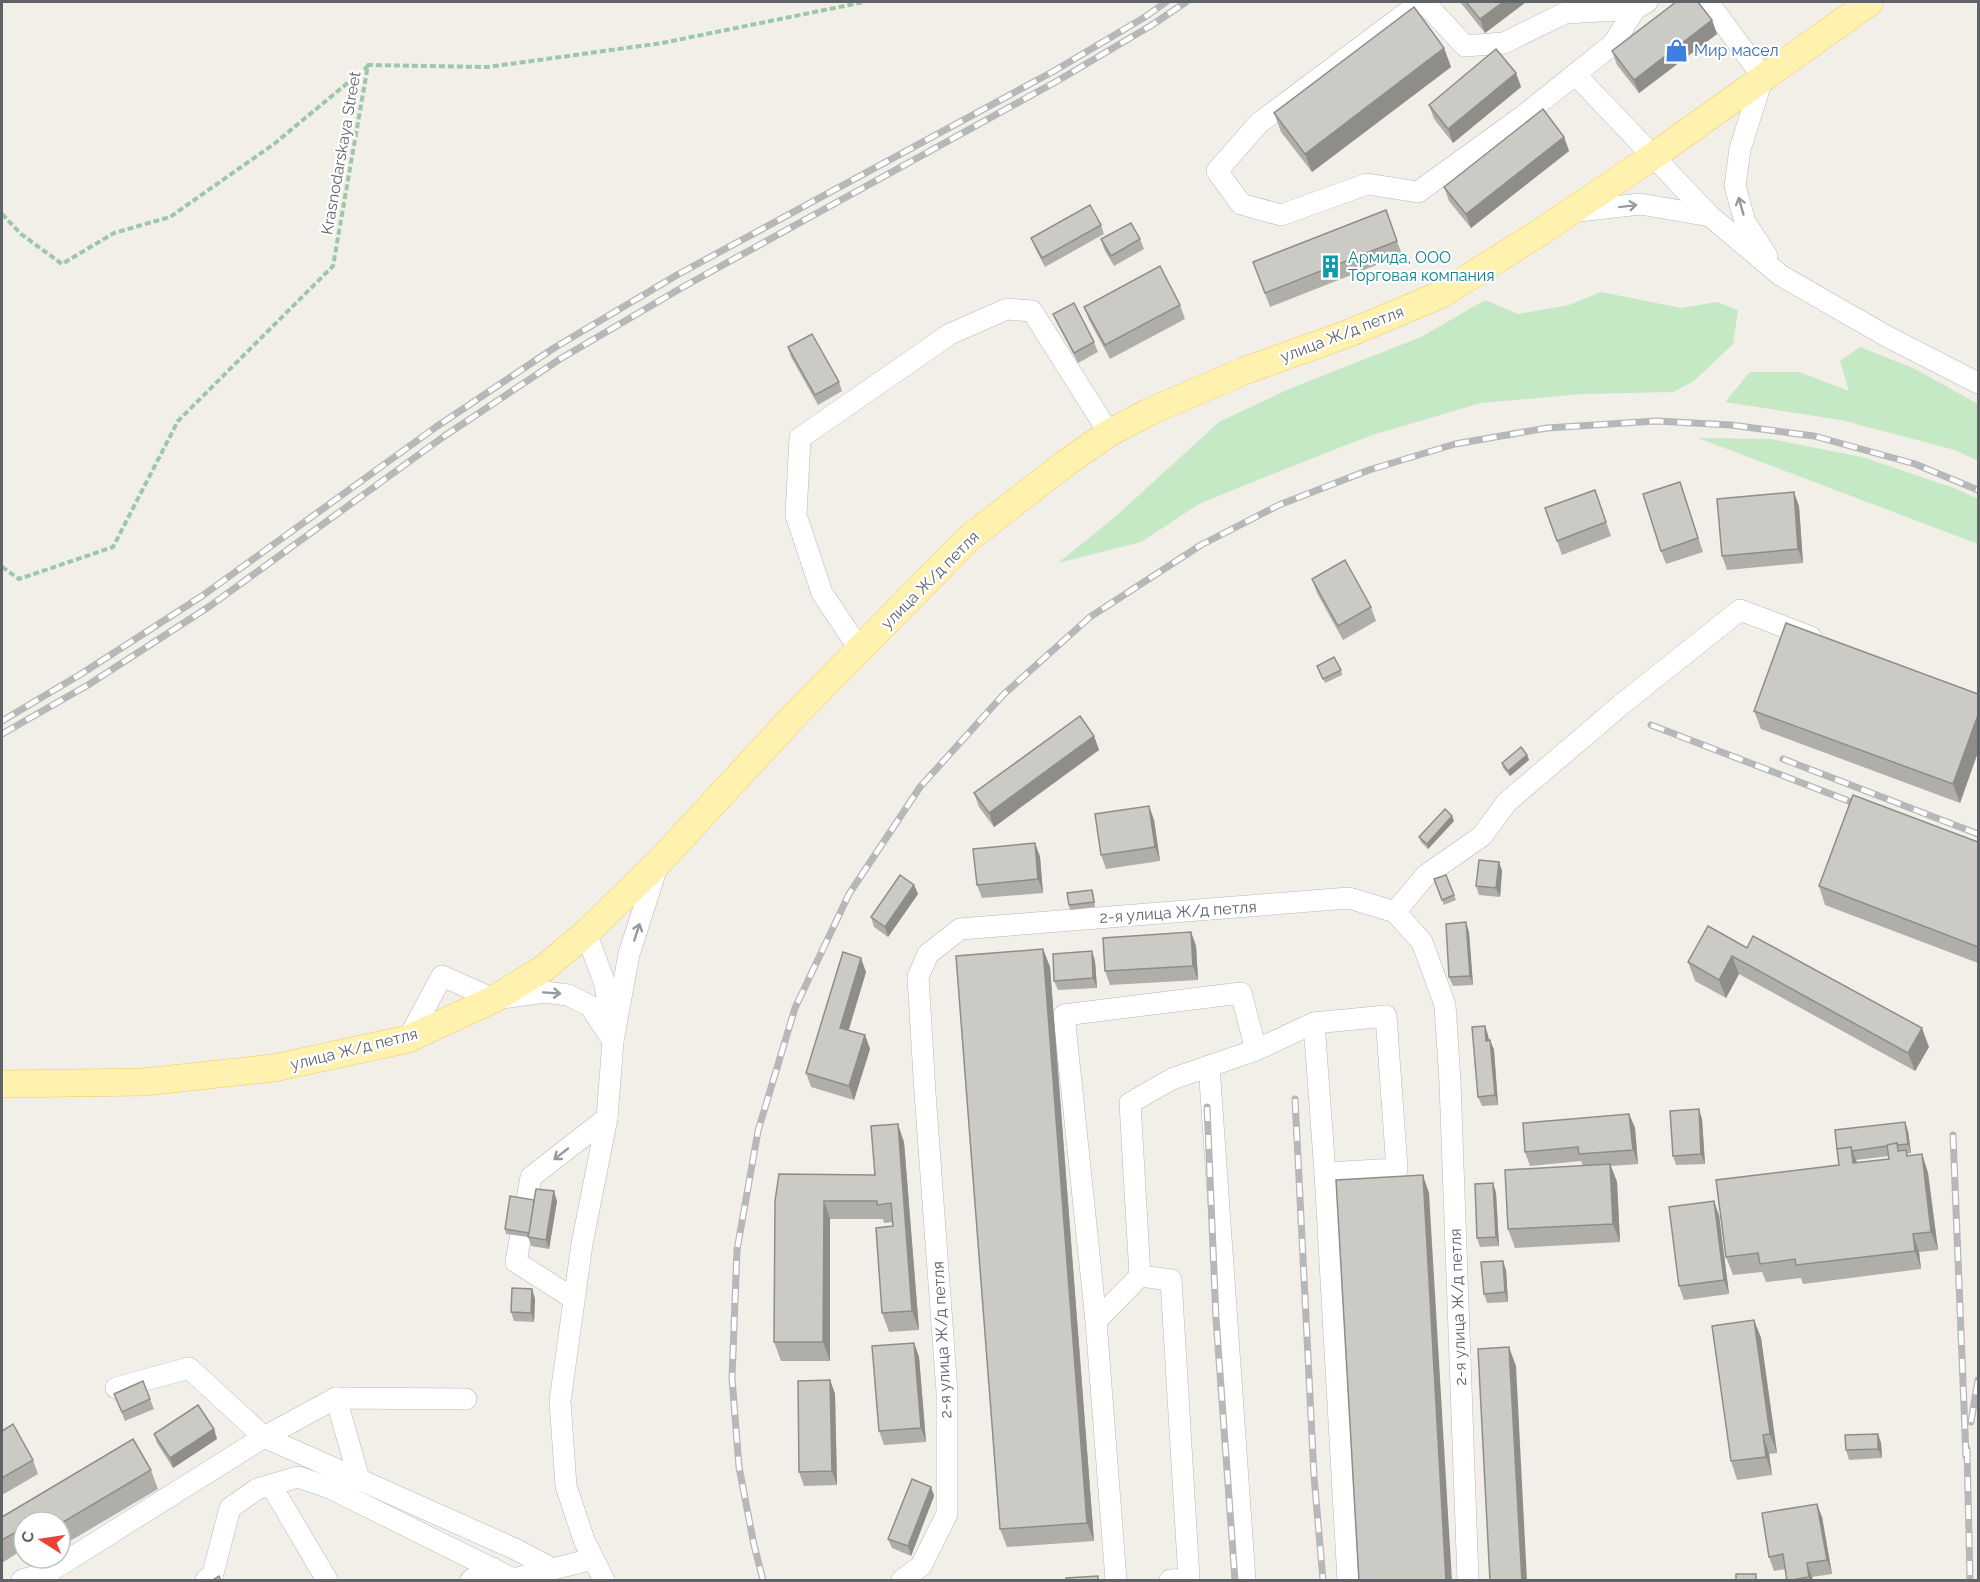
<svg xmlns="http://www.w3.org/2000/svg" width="1980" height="1582" font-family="Raleway,sans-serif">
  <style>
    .green { fill: #c5e8c5 }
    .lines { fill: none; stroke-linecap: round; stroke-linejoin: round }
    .minor-casing { stroke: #b5b8bc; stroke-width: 22 }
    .major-casing { stroke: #f2c960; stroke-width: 28 }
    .path { stroke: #9cc7a9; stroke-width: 4; stroke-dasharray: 6 3; stroke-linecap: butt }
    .minor { stroke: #fff; stroke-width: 21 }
    .major { stroke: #fff2af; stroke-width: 27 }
    .rail-casing { stroke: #b6b7b8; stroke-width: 7 }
    .rail { stroke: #fff; stroke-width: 4.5; stroke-dasharray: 14; stroke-linecap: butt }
    .wall { fill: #afaea9; fill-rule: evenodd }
    .shaded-wall { fill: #8f8d8a }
    .building { fill: #cccac5; stroke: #8f8d8a; stroke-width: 1.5 }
    .oneway { stroke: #979a9d }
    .labels { text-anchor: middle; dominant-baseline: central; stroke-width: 4.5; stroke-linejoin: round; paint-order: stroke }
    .shop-label { font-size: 16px; fill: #366cbe; stroke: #fff; text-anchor: start }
    .street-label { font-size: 16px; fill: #5f6368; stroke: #fff }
    .culture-label { font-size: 16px; fill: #0d838f; stroke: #fff; text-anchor: start }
  </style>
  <rect width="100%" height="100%" fill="#f1efe8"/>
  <g class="green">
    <polygon points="1601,292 1681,308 1717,302 1738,310 1733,344 1694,381 1673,392 1582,394 1481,403 1372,435 1260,479 1199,504 1141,542 1058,563 1115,517 1219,422 1289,389 1421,337 1485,300 1518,314 1569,305"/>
    <polygon points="1860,347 1913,368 1978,404 1978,461 1955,450 1841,420 1725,402 1750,372 1799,372 1849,391 1840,361"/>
    <polygon points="1698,438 1771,439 1862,457 1954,488 1978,499 1978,544"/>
  </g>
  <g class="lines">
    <defs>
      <g id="minor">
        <polyline points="1421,2 1259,123 1217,171 1241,204 1281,215 1367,184 1418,192 1523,116 1613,44 1635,9 1647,2"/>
        <polyline points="1424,2 1465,46 1504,43 1565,13 1635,9"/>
        <polyline points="1708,2 1763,77 1740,149 1735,186 1745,222 1767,256"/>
        <polyline points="1575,74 1710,216 1780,275 1888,337 1978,383"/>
        <polyline points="1570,212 1640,204 1710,216"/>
        <polyline points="860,650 822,593 796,515 800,438 950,334 1007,309 1032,311 1109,433"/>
        <polyline points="1395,912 1426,875 1482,836 1507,802 1622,704 1740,610 1811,637"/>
        <polyline points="586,933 605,984 613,1041 607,1118 582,1244 560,1401 566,1486 584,1540 604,1580"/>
        <polyline points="1314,1023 1325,1173 1348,1580"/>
        <polyline points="408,1039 442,976 494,999 545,992 568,995 590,1006 613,1041 629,954 659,861"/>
        <polyline points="1209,1066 1245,1580"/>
        <polyline points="1140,1276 1171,1280 1189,1579 1170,1580"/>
        <polyline points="574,1299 516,1262 531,1177 607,1118"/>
        <polyline points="1096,1321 1140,1276 1130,1103 1172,1079 1256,1050 1314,1023 1386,1016 1397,1169 1325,1173"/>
        <polyline points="116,1388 189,1368 264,1437 336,1398 466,1399"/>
        <polyline points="336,1398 359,1479"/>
        <polyline points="271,1485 327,1580"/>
        <polyline points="22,1580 49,1572 264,1437 515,1549 553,1569"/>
        <polyline points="206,1580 212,1577 230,1508 257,1489 298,1477 330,1488 513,1579 593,1559"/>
        <polyline points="471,1580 493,1568"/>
        <polyline points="902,1580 921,1566 947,1514 947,1392 925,1093 918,977 928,954 960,929 1349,898 1395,912 1422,942 1445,1005 1450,1082 1468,1580"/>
        <polyline points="1116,1580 1096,1321 1064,1015 1241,993 1256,1050"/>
      </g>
      <polyline id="major" points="2,1084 144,1082 274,1068 408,1039 494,999 543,969 586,933 660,861 794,716 969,538 1066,463 1109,433 1149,412 1244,371 1347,334 1442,294 1536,235 1652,157 1870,2"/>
    </defs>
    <use href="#minor" class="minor-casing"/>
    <use href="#major" class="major-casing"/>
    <g class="path">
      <polyline points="2,214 21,234 62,264 114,233 170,217 274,144 368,66"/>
      <polyline points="2,567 19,579 113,547 178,421 333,266 368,65 488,67 662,43 864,2"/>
    </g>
    <use href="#minor" class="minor"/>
    <use href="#major" class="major"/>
    <defs>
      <g id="rail">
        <polyline points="2,721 81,674 202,596 436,427 554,348 677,275 1054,71 1145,17 1166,2"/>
        <polyline points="1651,725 1867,808"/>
        <polyline points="2,734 88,685 210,606 443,437 560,359 683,287 1059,80 1152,25 1186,2"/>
        <polyline points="1783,759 1978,834"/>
        <polyline points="1295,1099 1314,1476 1323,1580"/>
        <polyline points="1207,1107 1216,1318 1235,1580"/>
        <polyline points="1953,1135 1966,1456"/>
        <polyline points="1971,1422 1978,1380"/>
        <polyline points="1967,1449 1970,1580"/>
        <polyline points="763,1580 754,1545 739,1467 732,1378 737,1250 758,1131 795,1008 849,894 920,787 1004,694 1090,617 1201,545 1279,505 1369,470 1455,444 1547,428 1656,421 1731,425 1814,436 1915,464 1978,490"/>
      </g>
    </defs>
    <use href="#rail" class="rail-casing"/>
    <use href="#rail" class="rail"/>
  </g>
  <g class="wall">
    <polygon points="1460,2 1526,2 1485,33"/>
    <polygon points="1712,20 1717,34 1639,93 1617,65 1612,51"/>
    <polygon points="1444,48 1451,67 1312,172 1281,132 1274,113"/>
    <polygon points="1516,73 1521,87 1453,143 1434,119 1429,105"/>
    <polygon points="1564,137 1569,151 1471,228 1449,201 1444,187"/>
    <polygon points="1386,210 1402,255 1270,307 1253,262"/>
    <polygon points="1101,225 1104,234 1045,267 1035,248 1031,238"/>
    <polygon points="1101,239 1140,239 1144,249 1114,266 1104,249"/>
    <polygon points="1180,305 1185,319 1110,359 1089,320 1084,307"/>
    <polygon points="1053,314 1094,342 1098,352 1078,363 1057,323"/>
    <polygon points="788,347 839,382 842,391 818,405 791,357"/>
    <polygon points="1680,482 1703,552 1666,564 1661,551"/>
    <polygon points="1595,490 1611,536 1562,555 1545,508"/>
    <polygon points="1799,506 1803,563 1727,570 1722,556"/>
    <polygon points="1312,579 1371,607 1376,621 1343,640 1317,593"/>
    <polygon points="1317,666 1341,670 1342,675 1325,683"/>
    <polygon points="1978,694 1978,752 1960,803 1761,729 1754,711"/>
    <polygon points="1094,736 1099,750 994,827 979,807 974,793"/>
    <polygon points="1527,755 1529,760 1510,776 1503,768 1502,763"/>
    <polygon points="1149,806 1154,820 1160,861 1106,869 1101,855"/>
    <polygon points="1454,821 1428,849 1421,842 1419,837"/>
    <polygon points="1978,842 1978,963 1825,905 1819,886"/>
    <polygon points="1035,843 1040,857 1043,893 982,898 977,885"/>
    <polygon points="1499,862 1502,871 1500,897 1479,895 1476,886"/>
    <polygon points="1446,875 1456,900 1444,905 1434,879"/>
    <polygon points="914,885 918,894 888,937 874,927 871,917"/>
    <polygon points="1092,890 1094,895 1095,907 1070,910 1069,905"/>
    <polygon points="1708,926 1929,1047 1915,1071 1739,974 1726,998 1695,981 1688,962"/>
    <polygon points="1191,932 1196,946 1198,980 1110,985 1105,971"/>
    <polygon points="1469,932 1473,985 1453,986 1449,977"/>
    <polygon points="1043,949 1050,967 1094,1541 1007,1547 1000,1529"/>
    <polygon points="1092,951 1095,961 1097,988 1058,990 1054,981"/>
    <polygon points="866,972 849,1030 865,1035 870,1049 854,1100 811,1087 806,1073"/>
    <polygon points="1485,1026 1488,1035 1489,1040 1490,1040 1494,1050 1498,1105 1482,1106 1478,1097"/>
    <polygon points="1629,1114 1635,1128 1638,1164 1611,1166 1617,1182 1620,1242 1515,1248 1508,1229 1583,1166 1581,1161 1530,1166 1525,1152"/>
    <polygon points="1702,1119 1705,1164 1676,1165 1673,1156"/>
    <path d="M1835 1130 1908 1131 1911 1153 1907 1154 1908 1156 1922 1154 1928 1173 1938 1250 1919 1252 1921 1269 1803 1284 1801 1278 1766 1282 1762 1272 1733 1275 1726 1257 1839 1165ZM1889 1156V1159L1857 1163 1856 1160Z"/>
    <polygon points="904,1142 919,1330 889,1332 882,1313 893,1222 884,1223 883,1219 830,1219 830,1361 781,1361 774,1342 775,1201 875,1175"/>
    <polygon points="1493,1183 1496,1193 1499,1246 1480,1247 1477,1238"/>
    <polygon points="534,1200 557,1201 549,1249 531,1246 528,1237 506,1234 505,1229"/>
    <polygon points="1719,1215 1729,1294 1684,1300 1679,1286"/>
    <polygon points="1506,1270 1508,1302 1487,1303 1484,1294"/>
    <polygon points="532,1289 535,1299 534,1322 514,1321 511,1312"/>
    <polygon points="1754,1320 1761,1338 1777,1453 1769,1454 1772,1475 1737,1480 1731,1461"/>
    <polygon points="914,1343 919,1357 926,1442 884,1445 879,1431"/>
    <polygon points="830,1380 835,1394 837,1485 804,1486 799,1472"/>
    <polygon points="114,1394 150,1399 154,1409 125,1421"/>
    <polygon points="214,1429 217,1439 173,1468 157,1443 154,1434"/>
    <polygon points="2,1431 33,1460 38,1474 2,1495"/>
    <polygon points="1878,1434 1881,1443 1882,1458 1849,1460 1846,1450"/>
    <polygon points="151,1470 158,1489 60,1547 60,1522 24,1522 24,1553 22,1550 2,1563 2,1517"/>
    <polygon points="931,1487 934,1496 911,1556 892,1548 888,1539"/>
    <polygon points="1822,1517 1832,1574 1812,1577 1813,1581 1787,1581 1786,1569 1774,1571 1769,1557"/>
    <polygon points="27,1558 41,1558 31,1564"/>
  </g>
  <g class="shaded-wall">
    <polygon points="1503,2 1526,2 1485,33 1480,19"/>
    <polygon points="1712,20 1717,34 1639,93 1634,80"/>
    <polygon points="1444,48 1451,67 1312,172 1305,154"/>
    <polygon points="1516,73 1521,87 1453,143 1448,129"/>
    <polygon points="1564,137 1569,151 1471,228 1466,214"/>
    <polygon points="1794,492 1799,506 1803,563 1798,549"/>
    <polygon points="1978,715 1978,752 1960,803 1953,784"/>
    <polygon points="1094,736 1099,750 994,827 989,813"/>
    <polygon points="1527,755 1529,760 1510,776 1508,771"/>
    <polygon points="1149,806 1154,820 1160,861 1155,847"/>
    <polygon points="1452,816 1454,821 1428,849 1427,844"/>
    <polygon points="1035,843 1040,857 1043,893 1038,879"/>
    <polygon points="1499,862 1502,871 1500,897 1496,888"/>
    <polygon points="914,885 918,894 888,937 885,927"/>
    <polygon points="1466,922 1469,932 1473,985 1470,976"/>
    <polygon points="1191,932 1196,946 1198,980 1193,966"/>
    <polygon points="1043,949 1050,967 1094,1541 1087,1523"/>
    <polygon points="1092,951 1095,961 1097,988 1093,978"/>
    <polygon points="1732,956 1739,974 1726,998 1719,980"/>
    <polygon points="861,958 866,972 845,1041 840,1028"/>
    <polygon points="1485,1026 1488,1035 1490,1050 1486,1041"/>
    <polygon points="1922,1028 1929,1047 1915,1071 1908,1053"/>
    <polygon points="865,1035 870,1049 854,1100 849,1086"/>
    <polygon points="1490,1040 1494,1050 1498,1105 1495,1095"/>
    <polygon points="1699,1109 1702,1119 1705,1164 1701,1154"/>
    <polygon points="1629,1114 1635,1128 1638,1164 1633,1150"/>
    <polygon points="1905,1122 1908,1131 1911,1153 1908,1144"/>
    <polygon points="898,1124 904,1142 919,1330 912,1311"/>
    <polygon points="1851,1147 1858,1165 1853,1163"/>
    <polygon points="1922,1154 1928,1173 1938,1250 1931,1232"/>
    <polygon points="1610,1164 1617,1182 1620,1242 1613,1224"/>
    <polygon points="1423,1175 1429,1193 1452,1581 1446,1581"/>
    <polygon points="1493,1183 1496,1193 1499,1246 1496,1237"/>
    <polygon points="554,1191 557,1201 549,1249 546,1240"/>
    <polygon points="824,1201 830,1219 830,1361 823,1342"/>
    <polygon points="1714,1201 1719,1215 1729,1294 1724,1280"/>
    <polygon points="1913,1234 1919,1252 1921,1269 1915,1251"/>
    <polygon points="1503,1261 1506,1270 1508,1302 1505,1292"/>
    <polygon points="532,1289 535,1299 534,1322 531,1313"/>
    <polygon points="1754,1320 1761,1338 1777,1453 1770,1434"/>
    <polygon points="914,1343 919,1357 926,1442 921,1428"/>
    <polygon points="1509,1347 1516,1366 1527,1581 1522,1581"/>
    <polygon points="830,1380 835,1394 837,1485 832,1471"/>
    <polygon points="214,1429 217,1439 173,1468 170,1458"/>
    <polygon points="1878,1434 1881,1443 1882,1458 1878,1449"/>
    <polygon points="1763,1435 1769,1454 1772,1475 1766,1457"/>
    <polygon points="931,1487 934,1496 911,1556 908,1546"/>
    <polygon points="1817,1504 1822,1517 1832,1574 1827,1560"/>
    <polygon points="1807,1563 1812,1577 1813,1581 1810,1581 1809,1577"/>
  </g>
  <g class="building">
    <polygon points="1466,2 1503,2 1480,19"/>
    <polygon points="1676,2 1698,2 1712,20 1634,80 1612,51"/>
    <polygon points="1414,7 1444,48 1305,154 1274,113"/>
    <polygon points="1496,49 1516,73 1448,129 1429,105"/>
    <polygon points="1543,109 1564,137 1466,214 1444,187"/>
    <polygon points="1090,205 1101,225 1042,258 1031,238"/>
    <polygon points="1386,210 1397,241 1265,293 1253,262"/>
    <polygon points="1131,223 1140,239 1111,256 1101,239"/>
    <polygon points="1160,266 1180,305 1105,345 1084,307"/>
    <polygon points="1074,303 1094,342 1074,353 1053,314"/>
    <polygon points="812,334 839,382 815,395 788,347"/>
    <polygon points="1680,482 1698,538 1661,551 1643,494"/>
    <polygon points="1595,490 1606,522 1557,541 1545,508"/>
    <polygon points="1794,492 1798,549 1722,556 1717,499"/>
    <polygon points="1345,560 1371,607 1338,626 1312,579"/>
    <polygon points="1786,623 1978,694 1978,715 1953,784 1754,711"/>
    <polygon points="1334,657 1341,670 1323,679 1317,666"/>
    <polygon points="1080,716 1094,736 989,813 974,793"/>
    <polygon points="1521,747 1527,755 1508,771 1502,763"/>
    <polygon points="1853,795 1978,842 1978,947 1819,886"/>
    <polygon points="1149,806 1155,847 1101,855 1095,814"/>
    <polygon points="1445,809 1452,816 1427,844 1419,837"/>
    <polygon points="1035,843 1038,879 977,885 973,849"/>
    <polygon points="1479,860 1499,862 1496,888 1476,886"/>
    <polygon points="900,875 914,885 885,927 871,917"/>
    <polygon points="1446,875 1454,895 1442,900 1434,879"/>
    <polygon points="1092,890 1094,902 1069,905 1067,893"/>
    <polygon points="1466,922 1470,976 1449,977 1446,924"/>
    <polygon points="1708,926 1747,948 1753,936 1922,1028 1908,1053 1732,956 1719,980 1688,962"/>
    <polygon points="1191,932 1193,966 1105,971 1103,938"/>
    <polygon points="1043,949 1087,1523 1000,1529 956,956"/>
    <polygon points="1092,951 1093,978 1054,981 1053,954"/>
    <polygon points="843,952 861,958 840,1028 865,1035 849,1086 806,1073"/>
    <polygon points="1485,1026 1486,1041 1490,1040 1495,1095 1478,1097 1472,1027"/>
    <polygon points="1699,1109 1701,1154 1673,1156 1670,1111"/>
    <polygon points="1629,1114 1633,1150 1579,1154 1578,1147 1525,1152 1523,1123"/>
    <polygon points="1905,1122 1908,1144 1898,1145 1897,1143 1887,1145 1887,1146 1852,1151 1851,1147 1837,1149 1835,1130"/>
    <polygon points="898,1124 912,1311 882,1313 876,1228 893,1226 891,1203 877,1205 877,1201 824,1201 823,1342 774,1342 775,1201 779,1174 875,1175 871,1126"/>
    <polygon points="1897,1143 1898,1151 1906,1150 1907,1156 1922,1154 1931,1232 1913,1234 1915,1251 1796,1265 1795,1259 1760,1264 1758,1253 1726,1257 1716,1180 1839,1165 1837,1149 1851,1147 1853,1163 1889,1159 1887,1145"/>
    <polygon points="1610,1164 1613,1224 1508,1229 1505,1170"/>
    <polygon points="1423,1175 1446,1581 1359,1581 1336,1180"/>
    <polygon points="1493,1183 1496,1237 1477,1238 1475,1184"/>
    <polygon points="536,1189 554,1191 546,1240 528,1237"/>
    <polygon points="510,1196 534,1200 529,1233 505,1229"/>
    <polygon points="1714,1201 1724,1280 1679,1286 1669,1207"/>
    <polygon points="1503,1261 1505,1292 1484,1294 1481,1262"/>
    <polygon points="512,1288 532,1289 531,1313 511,1312"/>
    <polygon points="1754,1320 1770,1434 1763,1435 1766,1457 1731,1461 1712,1326"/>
    <polygon points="914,1343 921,1428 879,1431 872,1346"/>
    <polygon points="1509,1347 1522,1581 1490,1581 1478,1349"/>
    <polygon points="830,1380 832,1471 799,1472 798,1381"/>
    <polygon points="143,1381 150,1399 122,1412 114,1394"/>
    <polygon points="198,1405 214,1429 170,1458 154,1434"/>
    <polygon points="13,1424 33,1460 2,1478 2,1431"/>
    <polygon points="1878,1434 1878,1449 1846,1450 1845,1435"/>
    <polygon points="133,1439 151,1470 60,1524 60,1522 24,1522 24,1546 16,1532 2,1540 2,1517"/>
    <polygon points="912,1479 931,1487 908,1546 888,1539"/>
    <polygon points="1817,1504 1827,1560 1807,1563 1809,1577 1787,1581 1783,1554 1769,1557 1762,1513"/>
    <rect x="1736" y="1574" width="20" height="7"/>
    <polygon points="219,1576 221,1581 211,1581"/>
    <polygon points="1098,1576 1098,1581 1066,1581 1066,1578"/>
  </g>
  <defs><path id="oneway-shaft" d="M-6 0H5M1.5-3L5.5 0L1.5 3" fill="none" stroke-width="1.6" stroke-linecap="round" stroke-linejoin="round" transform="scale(1.5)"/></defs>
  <g class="oneway">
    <use href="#oneway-shaft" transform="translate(1628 206) rotate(-7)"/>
    <use href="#oneway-shaft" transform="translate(1741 206) rotate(-106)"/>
    <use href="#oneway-shaft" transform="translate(637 932) rotate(-72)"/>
    <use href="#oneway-shaft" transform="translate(552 993) rotate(4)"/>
    <use href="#oneway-shaft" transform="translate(561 1154) rotate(142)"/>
  </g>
  <defs>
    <symbol id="shop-bare" viewBox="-9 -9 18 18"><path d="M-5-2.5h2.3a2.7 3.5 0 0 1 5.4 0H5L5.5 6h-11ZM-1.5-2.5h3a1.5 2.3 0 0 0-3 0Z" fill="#3f7fe0" stroke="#fff" stroke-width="2.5" paint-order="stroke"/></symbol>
    <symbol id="building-bare" viewBox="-9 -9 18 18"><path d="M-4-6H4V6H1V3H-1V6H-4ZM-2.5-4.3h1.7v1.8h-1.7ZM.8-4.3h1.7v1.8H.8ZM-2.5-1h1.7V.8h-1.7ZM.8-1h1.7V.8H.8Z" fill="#0f9aa8" stroke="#fff" stroke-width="2.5" paint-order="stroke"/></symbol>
  </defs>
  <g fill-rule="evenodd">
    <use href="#shop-bare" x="1660" y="34" width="33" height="33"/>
    <use href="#building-bare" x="1314" y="250" width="33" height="33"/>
  </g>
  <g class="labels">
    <g class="shop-label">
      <text x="1694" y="50">Мир масел</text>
    </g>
    <g class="street-label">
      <text transform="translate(341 153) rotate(-80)">Krasnodarskaya Street</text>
      <text transform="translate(1342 334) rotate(-21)">улица Ж/д петля</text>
      <text transform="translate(930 580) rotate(-45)">улица Ж/д петля</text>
      <text transform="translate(1178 912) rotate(-4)">2-я улица Ж/д петля</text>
      <text transform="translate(354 1049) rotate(-14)">улица Ж/д петля</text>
      <text transform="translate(1458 1307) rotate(-92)">2-я улица Ж/д петля</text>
      <text transform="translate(942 1340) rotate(-93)">2-я улица Ж/д петля</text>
    </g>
    <g class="culture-label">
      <text x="1348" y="257">Армида, ООО<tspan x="1348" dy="18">Торговая компания</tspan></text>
    </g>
  </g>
  <rect width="1980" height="1582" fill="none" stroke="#5f6368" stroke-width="6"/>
  <g transform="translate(42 1540) rotate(282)"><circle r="28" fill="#ffffff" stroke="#bfc1c3" stroke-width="1.5"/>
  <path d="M0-4.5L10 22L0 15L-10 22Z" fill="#ea4335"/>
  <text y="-9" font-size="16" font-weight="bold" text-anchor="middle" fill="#5f6368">С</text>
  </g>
</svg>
